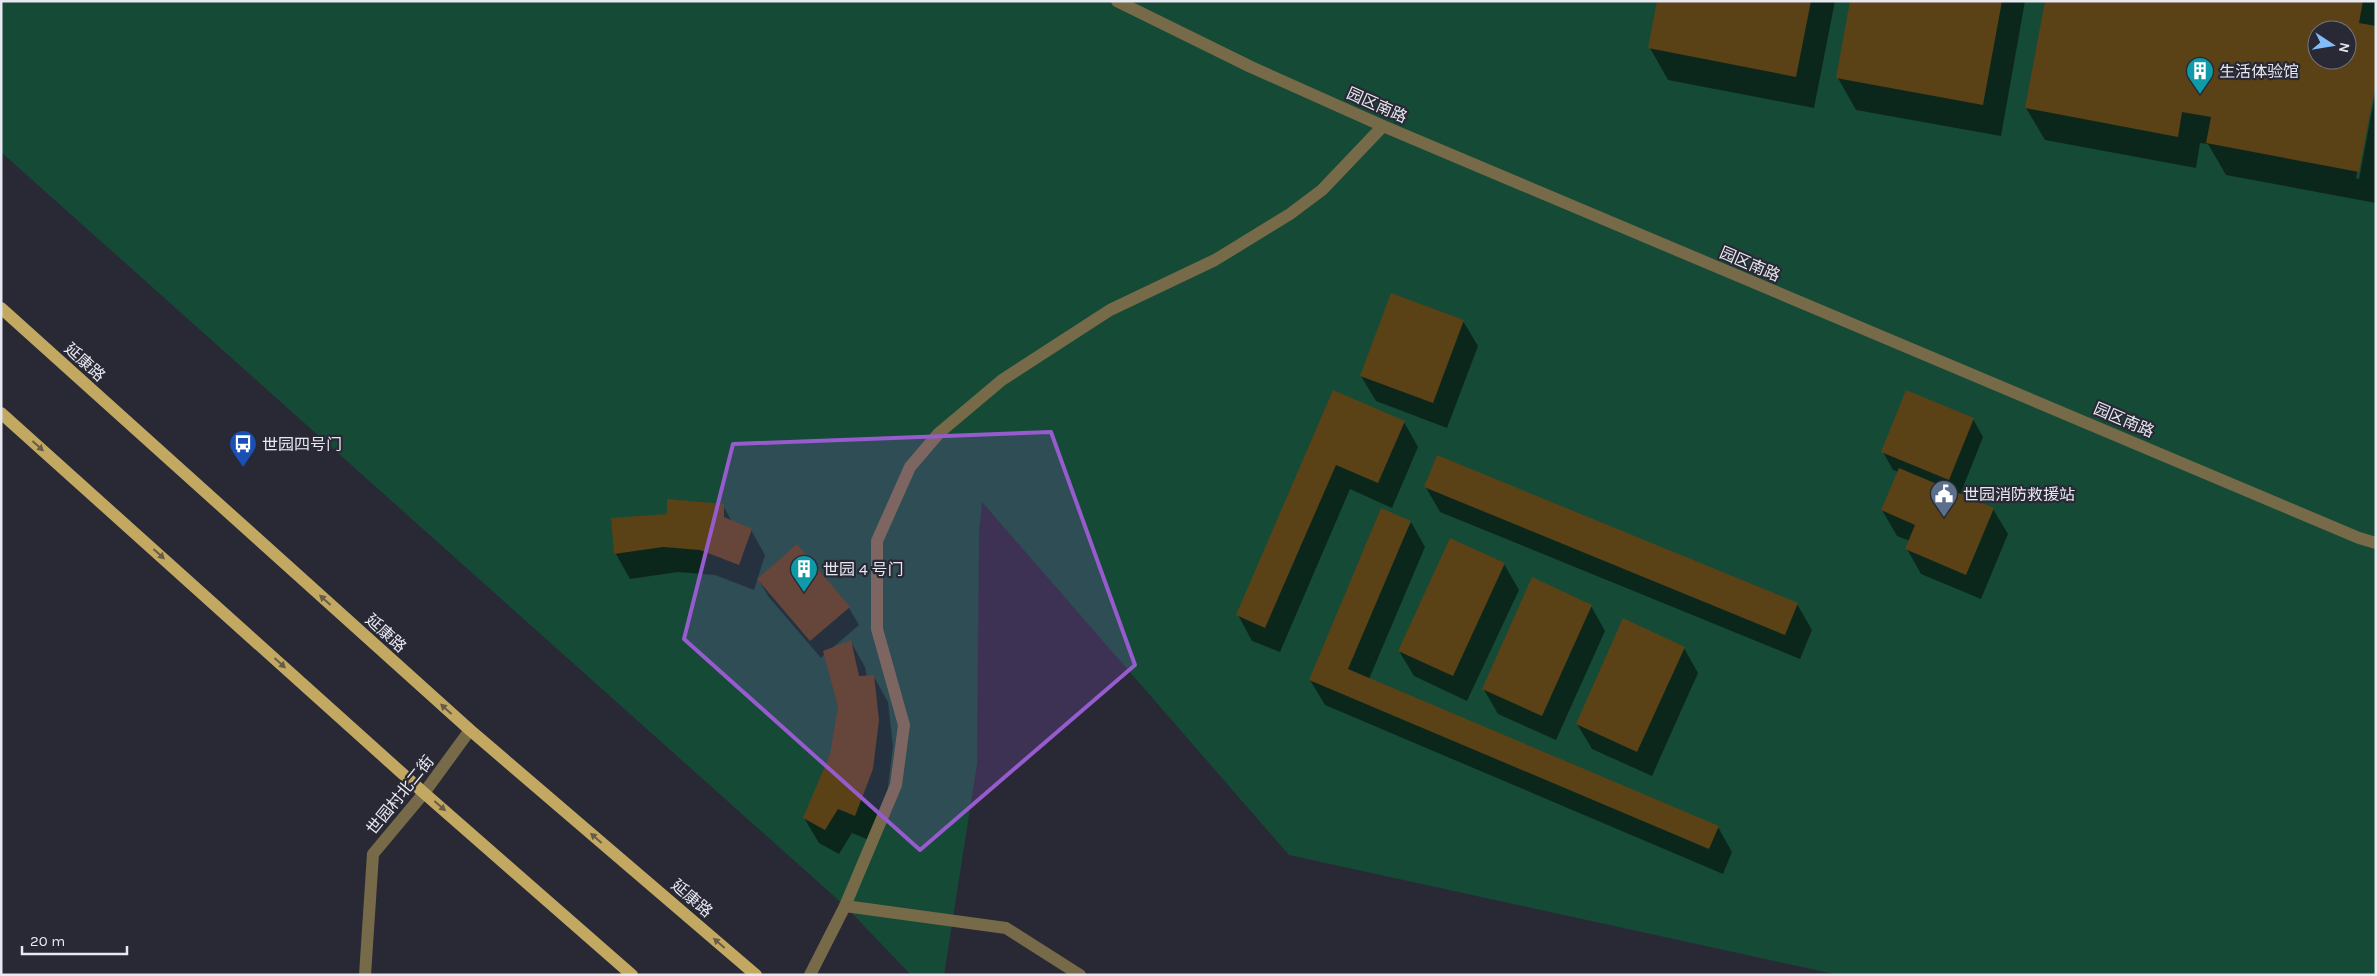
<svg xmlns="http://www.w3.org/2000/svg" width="2377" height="976" font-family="Karla,'Noto Sans SC',sans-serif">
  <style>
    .green { fill: #154a36; fill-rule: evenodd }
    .shadow { fill: #0007; fill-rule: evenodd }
    .building { fill: #5a4116; fill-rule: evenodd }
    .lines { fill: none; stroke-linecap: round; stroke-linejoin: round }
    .minor { stroke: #776a48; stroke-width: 12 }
    .major { stroke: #c3a861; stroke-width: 12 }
    .oneway { fill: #675c47 }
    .marked { fill: #965bcc; fill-opacity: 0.2; stroke: #965bcc; stroke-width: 4; stroke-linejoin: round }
    .labels { text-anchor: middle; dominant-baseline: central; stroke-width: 4.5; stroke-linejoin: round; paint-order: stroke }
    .poi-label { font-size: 16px; fill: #e8e8f1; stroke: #292936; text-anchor: start }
    .street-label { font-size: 16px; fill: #e8e8f1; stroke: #292936 }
  </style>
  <rect width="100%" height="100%" fill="#292936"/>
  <path class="green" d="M1 1H2376V975H1839L1289 855 982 502 979 532 977 764 944 975H911L845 906 1 152ZM2317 30H2347V60H2317Z"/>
  <g class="shadow">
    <polygon points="1659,1 1835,1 1814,108 1668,80 1650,48"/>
    <polygon points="1851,1 2025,1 2001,136 1856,110 1838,78"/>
    <path d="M2046 1H2376V75L2356 178 2359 179 2376 89V203L2226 175 2208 144 2200 143 2196 168 2045 140 2026 108ZM2317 30H2347V60H2317Z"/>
    <polygon points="1463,321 1478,346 1447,428 1376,401 1361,376"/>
    <polygon points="1334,392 1404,422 1418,447 1392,508 1350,489 1280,652 1252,641 1238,615"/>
    <polygon points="1973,419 1983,437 1960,495 1993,509 2008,534 1981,599 1921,574 1907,549 1910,541 1897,536 1882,510 1899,472 1893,470 1883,452"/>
    <polygon points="1425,486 1797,604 1812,630 1800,659 1440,512"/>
    <polygon points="723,505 732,522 751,530 765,555 754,590 715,575 678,572 630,579 616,554 613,519 668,515"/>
    <polygon points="1411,522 1425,547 1369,679 1718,827 1732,852 1723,874 1325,705 1310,680"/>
    <polygon points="1451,540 1504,564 1519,590 1467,701 1414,676 1399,651"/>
    <polygon points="758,579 849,608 859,625 831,649 851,642 865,667 867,677 874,677 888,702 893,746 887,795 869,840 852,833 839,854 819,843 804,818 831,754 839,707 825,654 821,658 768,596"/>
    <polygon points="1591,606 1605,631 1556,740 1498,714 1483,688"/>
    <polygon points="1684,648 1698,673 1652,776 1592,749 1577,724"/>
  </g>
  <g class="building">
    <polygon points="1657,1 1811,1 1796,77 1648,48"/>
    <polygon points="1850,1 2002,1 1983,105 1836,78"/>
    <path d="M2045 1H2363L2359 23 2376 26V82L2359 172 2206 143 2211 117 2182 112 2178 137 2025 108ZM2317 30H2347V60H2317Z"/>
    <polygon points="1391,293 1464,320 1433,403 1360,376"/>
    <polygon points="1333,390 1405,421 1378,483 1336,465 1265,628 1236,615"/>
    <polygon points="1906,390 1974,418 1949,480 1881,452"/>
    <polygon points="1437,455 1798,603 1785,635 1424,487"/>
    <polygon points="1899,468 1994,508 1966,575 1905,549 1915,525 1881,510"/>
    <polygon points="667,499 724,504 724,517 752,529 739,565 700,550 663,547 614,554 611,518 667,514"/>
    <polygon points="1381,508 1411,521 1348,669 1719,826 1709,849 1309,680"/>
    <polygon points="1450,538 1505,563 1453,676 1398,651"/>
    <polygon points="797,544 850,607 810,641 757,579"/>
    <polygon points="1532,577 1592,605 1542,716 1482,689"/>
    <polygon points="1623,618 1685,647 1637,752 1576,724"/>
    <polygon points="851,640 859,676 874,675 879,720 873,769 855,816 838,809 825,830 803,818 830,754 838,707 823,651"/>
  </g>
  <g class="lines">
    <g class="minor">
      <polyline points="1117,1 1251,67 1383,126 2359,538 2376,543"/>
      <polyline points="845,906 1006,928 1080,975"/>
      <polyline points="365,975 373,854 424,793 470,730"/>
      <polyline points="810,975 845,906 896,785 904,725 877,629 877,541 910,467 939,433 1002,380 1110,310 1215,260 1290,214 1322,190 1383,126"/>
    </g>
    <g class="major">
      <polyline points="1,308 470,730 756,975"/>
      <polyline points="1,413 424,793 632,975"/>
    </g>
  </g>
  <defs><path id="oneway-solid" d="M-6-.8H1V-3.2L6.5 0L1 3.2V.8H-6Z" transform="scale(1.25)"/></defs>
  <g class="oneway">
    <use href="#oneway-solid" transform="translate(38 446) rotate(42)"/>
    <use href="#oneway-solid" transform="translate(159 554) rotate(42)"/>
    <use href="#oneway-solid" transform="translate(325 600) rotate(-138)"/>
    <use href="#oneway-solid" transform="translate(280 663) rotate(42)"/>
    <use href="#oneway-solid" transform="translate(446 709) rotate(-138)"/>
    <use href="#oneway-solid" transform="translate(440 806) rotate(41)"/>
    <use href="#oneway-solid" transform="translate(596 838) rotate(-139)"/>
    <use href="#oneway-solid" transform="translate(719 943) rotate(-139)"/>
  </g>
  <path class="marked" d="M1051 432 1135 665 920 850 684 639 733 444Z"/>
  <defs>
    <symbol id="building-pin" viewBox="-11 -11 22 30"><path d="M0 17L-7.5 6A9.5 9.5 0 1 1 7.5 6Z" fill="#0f9aa8" stroke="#292936"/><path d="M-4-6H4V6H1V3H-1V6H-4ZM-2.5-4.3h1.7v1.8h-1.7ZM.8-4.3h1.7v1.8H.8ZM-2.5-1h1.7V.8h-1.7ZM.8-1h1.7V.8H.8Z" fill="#fff"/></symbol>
    <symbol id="bus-pin" viewBox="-11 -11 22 30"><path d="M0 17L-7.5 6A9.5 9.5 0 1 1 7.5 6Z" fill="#1a4fb4" stroke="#292936"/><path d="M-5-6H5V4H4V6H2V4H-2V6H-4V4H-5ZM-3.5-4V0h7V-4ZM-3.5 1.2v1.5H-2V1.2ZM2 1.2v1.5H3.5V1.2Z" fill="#fff"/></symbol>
    <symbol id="civic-pin" viewBox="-11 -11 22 30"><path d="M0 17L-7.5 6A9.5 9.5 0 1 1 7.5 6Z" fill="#5c6f8a" stroke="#292936"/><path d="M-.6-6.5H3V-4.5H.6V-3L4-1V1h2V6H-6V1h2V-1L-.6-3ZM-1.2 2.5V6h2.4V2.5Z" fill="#fff"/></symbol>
  </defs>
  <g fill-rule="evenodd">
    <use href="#building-pin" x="2184" y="55" width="32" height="43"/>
    <use href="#bus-pin" x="227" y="428" width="32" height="43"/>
    <use href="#civic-pin" x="1928" y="478" width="32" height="43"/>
    <use href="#building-pin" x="788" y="553" width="32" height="43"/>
  </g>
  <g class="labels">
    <g class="poi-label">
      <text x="2219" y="71">生活体验馆</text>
      <text x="262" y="444">世园四号门</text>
      <text x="1963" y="494">世园消防救援站</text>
      <text x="823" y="569">世园 4 号门</text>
    </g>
    <g class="street-label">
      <text transform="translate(1377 105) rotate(24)">园区南路</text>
      <text transform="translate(1750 264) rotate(23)">园区南路</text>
      <text transform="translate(85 362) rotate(42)">延康路</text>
      <text transform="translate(2124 420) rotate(23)">园区南路</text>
      <text transform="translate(386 633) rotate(42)">延康路</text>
      <text transform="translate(400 795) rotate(-51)">世园村北二街</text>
      <text transform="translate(692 898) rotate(41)">延康路</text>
    </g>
  </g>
  <rect width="2377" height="976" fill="none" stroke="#e8e8f1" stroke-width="5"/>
  <g transform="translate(2332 45) rotate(102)"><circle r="24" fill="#292936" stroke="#757581"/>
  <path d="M0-4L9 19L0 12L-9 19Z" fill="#80bdfa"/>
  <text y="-8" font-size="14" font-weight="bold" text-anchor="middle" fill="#e8e8f1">N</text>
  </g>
  <path d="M22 946v8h105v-8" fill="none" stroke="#e8e8f1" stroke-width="2.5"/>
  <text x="30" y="946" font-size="15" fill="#e8e8f1" stroke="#292936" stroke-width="4" paint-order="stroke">20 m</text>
</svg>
